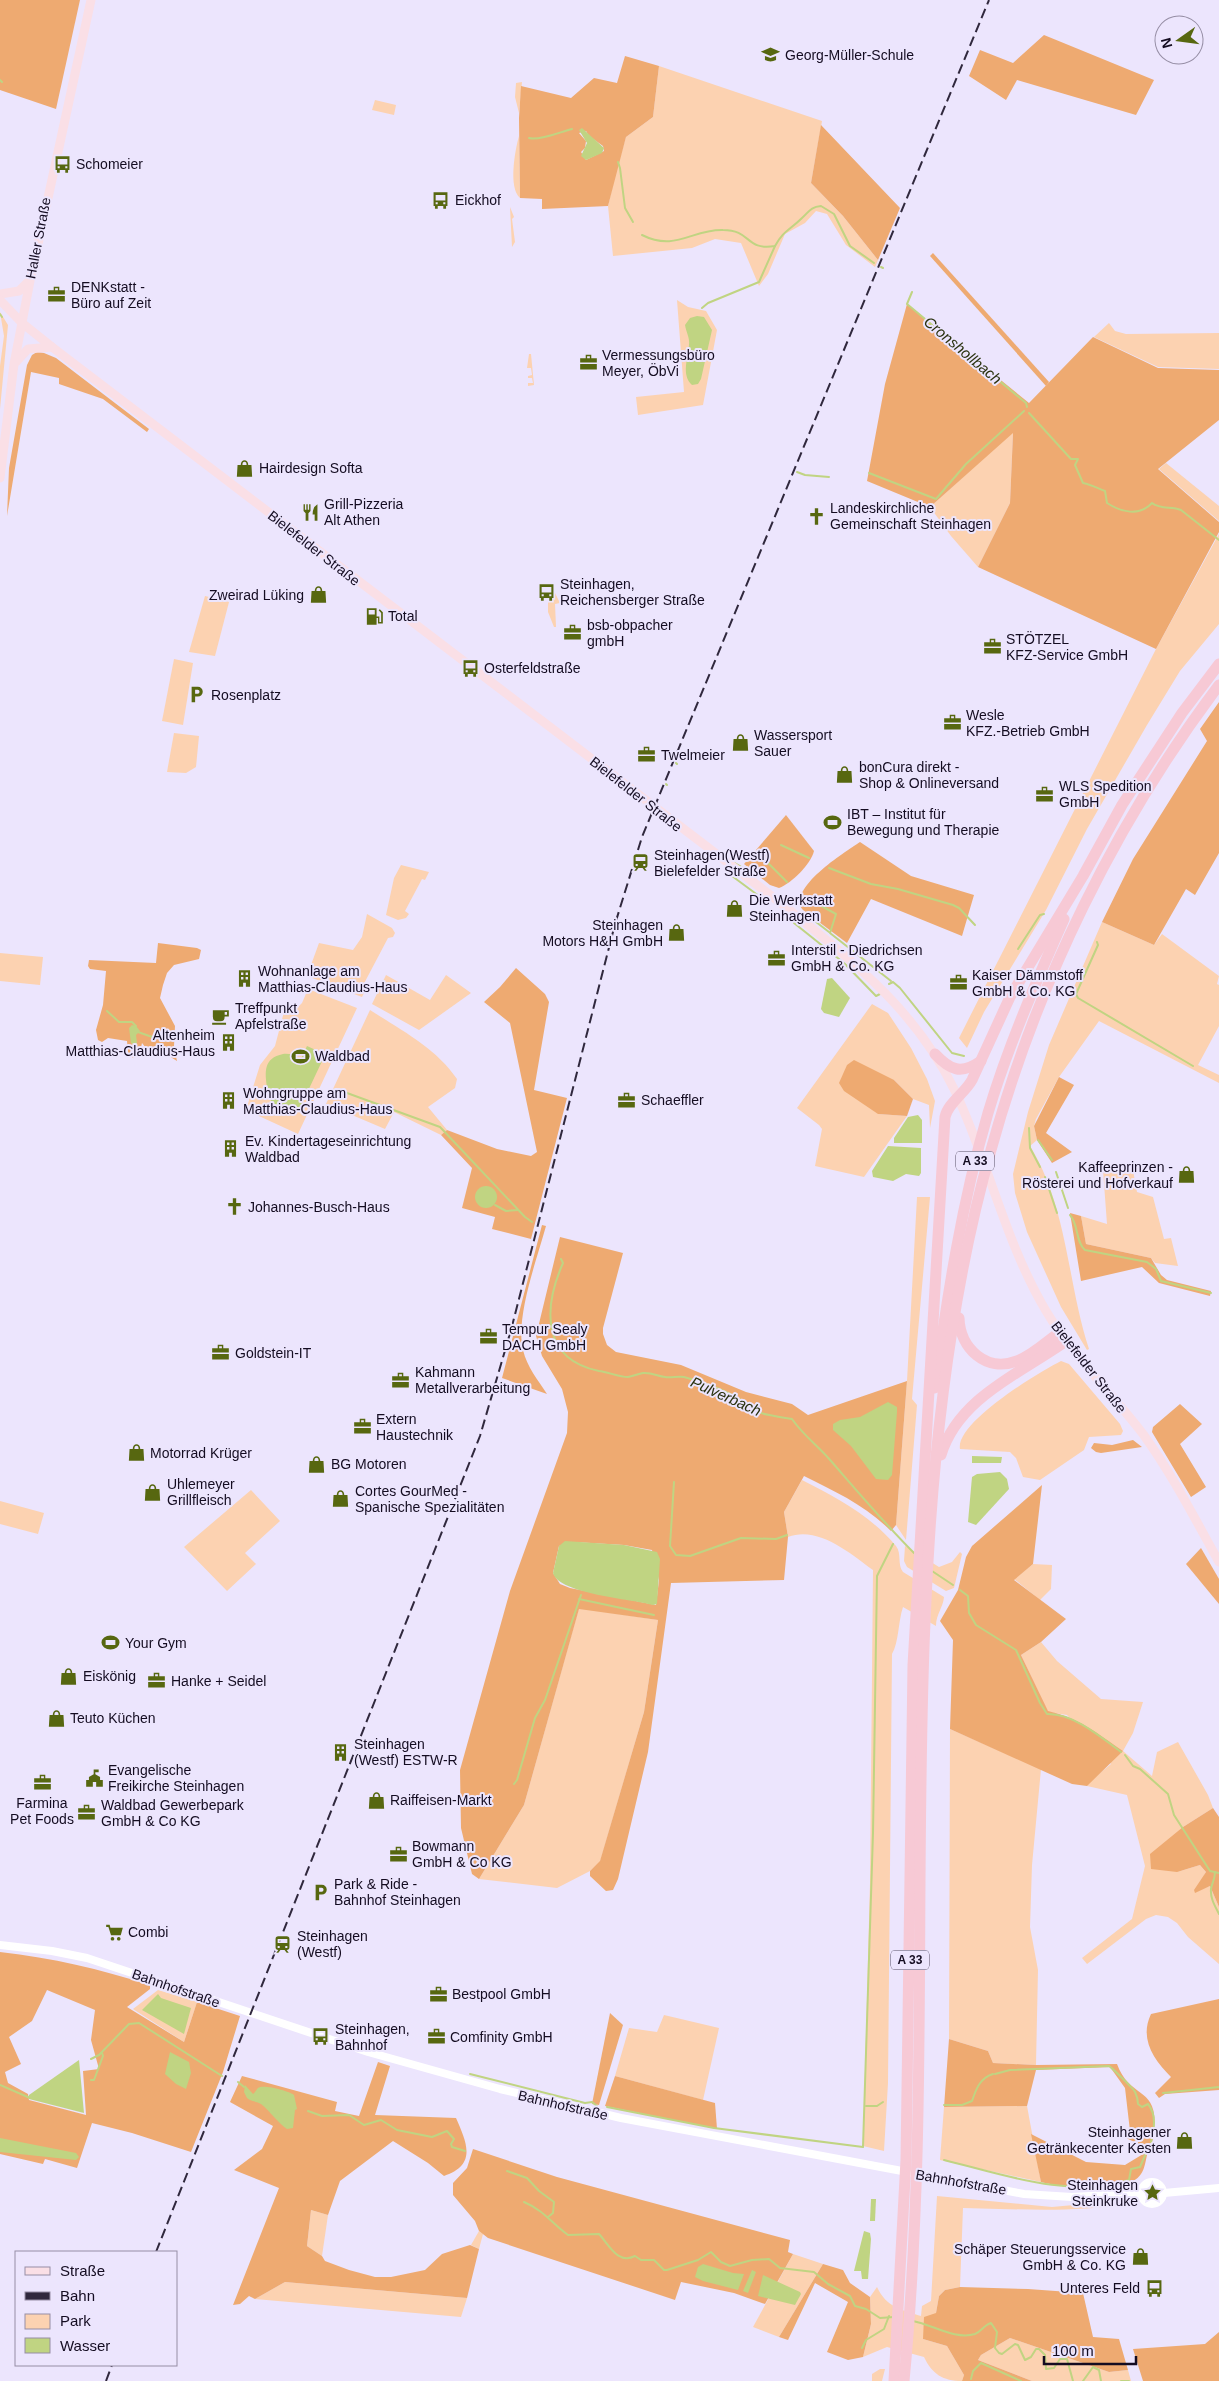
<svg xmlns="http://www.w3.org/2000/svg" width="1219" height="2381" font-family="Helvetica,sans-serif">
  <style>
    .green { fill: #fcd2b1 }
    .forest { fill: #eeaa71; fill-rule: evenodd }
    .water { fill: #c0d482 }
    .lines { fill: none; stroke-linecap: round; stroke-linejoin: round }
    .stream { stroke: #c0d482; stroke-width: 2 }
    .minor { stroke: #fff; stroke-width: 8 }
    .major { stroke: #fadfe6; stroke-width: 9 }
    .highway { stroke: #f7c9d5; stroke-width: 11 }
    .rail { stroke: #30283d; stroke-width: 2; stroke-dasharray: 10 5; stroke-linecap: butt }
    .labels { text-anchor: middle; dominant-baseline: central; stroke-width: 4; stroke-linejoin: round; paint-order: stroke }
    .shield { fill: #ece5fd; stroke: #554d63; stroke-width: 1 }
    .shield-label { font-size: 12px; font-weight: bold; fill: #140c21 }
    .poi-label { font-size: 14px; fill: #140c21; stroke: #ece5fd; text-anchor: start }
    .street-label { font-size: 14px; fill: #140c21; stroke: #ece5fd }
    .water-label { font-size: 15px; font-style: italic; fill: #29310e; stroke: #ece5fd }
  </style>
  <rect width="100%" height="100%" fill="#ece5fd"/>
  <g class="green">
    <polygon points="659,66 822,121 811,183 843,216 878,260 875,267 846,245 827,214 816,211 805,223 785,234 768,274 759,286 741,243 715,239 692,248 613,256 608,206 616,171 626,137 653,117"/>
    <polygon points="522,82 519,113 515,97 516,83"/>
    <polygon points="375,100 396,105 394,115 372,110"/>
    <path d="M519 136 520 198C508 188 515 150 519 136Z"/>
    <polygon points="510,207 514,217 512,219 515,242 512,247"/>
    <polygon points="677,300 688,307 706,311 717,330 703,405 638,415 636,397 684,392"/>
    <polygon points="0,312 8,325 0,409 0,366 4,336"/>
    <polygon points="1109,323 1115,331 1126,334 1219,333 1219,369 1158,367 1094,337"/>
    <polygon points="529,354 531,354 534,385 528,386 528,383 533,383 532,378 528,378 528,376 532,375 531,368 527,368"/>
    <polygon points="1013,432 1010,503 978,567 951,536 930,507"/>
    <polygon points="1166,463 1219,506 1219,521 1159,469"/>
    <polygon points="1219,534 1219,624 1180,671 1147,725 1087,829 1046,910 984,1012 967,1048 959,1038 1156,649"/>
    <polygon points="555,593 560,603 555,604 556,627 554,627 548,612 548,601 553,600 551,594"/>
    <polygon points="205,596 229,602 215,656 189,652"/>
    <polygon points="174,659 193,663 183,725 162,721"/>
    <polygon points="174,733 199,736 196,767 186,773 167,772"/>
    <polygon points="401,865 429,872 425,880 422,879 405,911 409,914 406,918 398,920 386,915 394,878"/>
    <polygon points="367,914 392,928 395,933 393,937 388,938 359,993 364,993 362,997 307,976 319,943 353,950 362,937"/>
    <path d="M1102 922 1154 945 1162 934 1219 976 1217 984 1219 985V1026L1198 1065 1219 1075V1083L1099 1021 1059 1077 1036 1119 1034 1126 1037 1140 1030 1146C1068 1208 1067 1282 1089 1349L1087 1350 1061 1307 1027 1232 1015 1193 1013 1174 1028 1112 1049 1045Z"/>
    <polygon points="0,953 43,957 40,985 0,981"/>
    <polygon points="386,975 430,1000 446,975 471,993 419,1030 372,1004"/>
    <polygon points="308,989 357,1008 298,1134 246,1110 260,1065 275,1046 285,1008 294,1011 302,1003"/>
    <polygon points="872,1004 888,1013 911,1048 927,1079 935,1101 930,1128 929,1105 913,1099 894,1080 878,1114 907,1116 864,1177 815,1166 822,1129 819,1125 797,1108"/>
    <path d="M370 1010C401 1030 436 1048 457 1079L455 1088 428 1107 447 1130 441 1135 394 1112 385 1129 326 1104Z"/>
    <polygon points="1132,1165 1137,1192 1153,1197 1164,1239 1171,1238 1178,1266 1155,1263 1151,1258 1086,1244 1081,1216 1107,1224 1103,1170"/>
    <polygon points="917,1197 930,1197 912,1399 917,1405 906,1540 896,1525 907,1381"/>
    <path d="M1061 1361 1069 1364 1120 1424 1123 1431 1121 1435 1089 1437 1084 1450 1040 1480 1023 1477 1016 1458 1010 1452 960 1449C955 1423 1039 1372 1061 1361Z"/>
    <path d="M802 1480C836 1497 871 1516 896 1546 902 1554 897 1564 903 1572L944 1597C943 1608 936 1614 936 1626L903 1607C898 1622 899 1642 892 1654L888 2083 884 2151 863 2146 870 1883 873 1570C851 1554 818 1525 788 1537L784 1512Z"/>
    <polygon points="251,1490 280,1521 245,1553 256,1564 227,1591 184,1547"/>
    <polygon points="0,1501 44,1513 38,1534 0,1524"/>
    <polygon points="905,1546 939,1567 952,1562 960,1552 962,1554 954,1588 946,1591 907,1567 904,1561"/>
    <polygon points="1033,1564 1052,1565 1051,1589 1040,1600 1014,1579"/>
    <polygon points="579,1608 658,1620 644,1712 600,1862 590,1871 557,1888 479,1879 524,1805"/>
    <polygon points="1041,1642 1057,1661 1101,1699 1143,1702 1133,1733 1123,1751 1152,1776 1157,1752 1178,1742 1208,1795 1213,1808 1183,1827 1203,1863 1177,1872 1200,1865 1206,1872 1196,1891 1210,1886 1219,1907 1219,1964 1188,1937 1177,1923 1168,1917 1156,1915 1146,1919 1087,1964 1082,1958 1132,1919 1145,1866 1127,1795 1087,1786 1088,1783 1111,1764 1067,1715 1048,1712 1021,1655"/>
    <polygon points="950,1729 1041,1769 1032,1865 1030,1927 1038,1970 1036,2065 993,2063 988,2051 949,2039"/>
    <polygon points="158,1990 197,2002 184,2042 133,2009"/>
    <polygon points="664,2015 719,2028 703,2100 615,2076 629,2028 657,2032"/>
    <polygon points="1027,2106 1041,2182 940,2160 944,2107"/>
    <path d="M937 2196 1052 2207 1117 2201 1127 2204C1073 2213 1017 2209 963 2208L960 2287 945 2290 939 2296 936 2313 923 2339 947 2346 964 2375 962 2381C943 2381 932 2374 924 2357L887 2347 863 2357 871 2324 870 2297 877 2287C886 2307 902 2310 921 2316L922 2306 931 2301Z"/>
    <polygon points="311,2210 328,2215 322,2256 307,2246"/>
    <polygon points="479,2231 483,2234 479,2249 471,2245"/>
    <polygon points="793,2254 823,2264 779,2337 753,2327"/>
    <polygon points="285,2282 467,2298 461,2317 255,2299"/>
    <polygon points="1010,2338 1109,2372 1128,2370 1131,2381 1032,2381 978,2360 981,2355"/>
    <polygon points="880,2369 885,2369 882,2381 872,2381 872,2374"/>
  </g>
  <g class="forest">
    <polygon points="0,0 80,0 56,109 0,90"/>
    <polygon points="1044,35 1154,80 1136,115 1017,80 1006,100 969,76 980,50 1013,63"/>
    <path d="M625 56 659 66 653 117 626 137 608 206 542 209V199L520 198 519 118 521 86 571 98 594 78 617 83ZM586 131 589 136 603 146 604 151 586 160 581 152 585 148 586 141 579 133Z"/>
    <polygon points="821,125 900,208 878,260 843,216 811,183"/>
    <polygon points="933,253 1049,382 1046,386 930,256"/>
    <polygon points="907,304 1029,403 1093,337 1158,368 1219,370 1219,420 1158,469 1219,522 1219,532 1156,649 978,567 1010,503 1013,433 930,507 867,481 885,384"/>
    <polygon points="37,352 44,353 56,358 149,429 147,432 103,399 59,384 59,378 31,372 7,516 9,468 27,365 32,355"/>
    <polygon points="1219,702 1219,853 1195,895 1186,889 1154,945 1102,922 1133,859 1207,741 1200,729"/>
    <path d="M786 815 814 851C811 864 792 883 779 888L770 885 744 864Z"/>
    <path d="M860 842 911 876 974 895 962 936 871 899 847 943 803 910C786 889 845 852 860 842Z"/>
    <polygon points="158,943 197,948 201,950 199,959 174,965 167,973 163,985 160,998 175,1026 174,1046 177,1061 159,1050 146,1048 142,1043 140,1052 133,1058 128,1052 127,1041 108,1038 102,1042 98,1040 96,1030 103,1005 106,971 90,969 88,966 89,960 156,963"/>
    <polygon points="516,968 545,994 549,1002 534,1090 567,1098 531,1239 492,1229 495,1217 462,1208 472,1168 441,1135 447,1130 497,1149 531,1156 537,1152 510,1023 484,1002 500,987"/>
    <polygon points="854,1060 894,1080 913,1099 907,1116 878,1114 844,1091 839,1083 847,1065"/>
    <polygon points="1059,1077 1074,1085 1046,1133 1072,1152 1052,1163 1037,1140 1034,1126"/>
    <polygon points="1070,1213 1081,1216 1086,1244 1151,1258 1161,1275 1167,1280 1211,1291 1210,1296 1159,1283 1142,1267 1081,1281"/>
    <path d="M542 1225 546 1226C537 1259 515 1318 523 1350 527 1367 538 1380 547 1394L502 1378Z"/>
    <path d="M560 1237 623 1253 603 1328V1334L607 1345 616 1352 681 1365 746 1392 792 1404 808 1415 907 1381 896 1525 891 1531C865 1505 836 1492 804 1476L784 1512 788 1537 784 1580 671 1583 648 1752 618 1879 613 1890 606 1891 590 1876V1871L600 1861 644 1712 658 1620 579 1609 524 1805 479 1879 472 1874 461 1828 460 1770 510 1591 567 1433 568 1412 562 1389 542 1356 536 1336ZM574 1542 624 1545 652 1550 659 1580 656 1605 570 1588 560 1584 553 1573 559 1546Z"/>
    <polygon points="1180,1404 1202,1424 1180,1444 1206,1487 1191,1497 1152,1432 1153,1427"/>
    <polygon points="1133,1440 1142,1447 1101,1453 1096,1452 1091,1448 1094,1443 1112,1445"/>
    <path d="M1042 1485 1033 1564 1014 1580 1066 1619 1041 1642 1021 1655 1048 1711C1079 1718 1097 1733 1123 1751L1087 1786 1072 1784 950 1729 953 1640 940 1621 958 1590 966 1557 972 1546Z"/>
    <polygon points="1201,1548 1219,1579 1219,1604 1186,1564"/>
    <polygon points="1213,1808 1219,1817 1219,1907 1210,1886 1195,1893 1194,1890 1206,1872 1200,1865 1177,1872 1151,1869 1150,1854 1183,1827"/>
    <path d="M0 1952C53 1958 99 1969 150 1985V1989L127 2007 184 2042 197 2002 240 2016 223 2072 191 2152 132 2133 92 2123 77 2168 45 2159 43 2164 0 2154ZM47 1990 95 2010 91 2040 99 2069 83 2071 86 2115 29 2100 28 2094 8 2083 5 2072 21 2064 9 2037 32 2021Z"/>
    <path d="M1219 1999V2090L1165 2094 1159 2098 1155 2093 1171 2077C1154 2060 1139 2039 1151 2014Z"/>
    <polygon points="610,2013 623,2025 599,2105 592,2104"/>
    <path d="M949 2039 988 2051 993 2063 1036 2065 1117 2064C1131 2103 1164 2083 1152 2143L1141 2145 1126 2138 1127 2133 1130 2131 1125 2088 1110 2067 1036 2070 1027 2106 944 2107Z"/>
    <path d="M378 2062 390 2066 375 2115 456 2118C467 2143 477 2165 444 2176L428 2163 393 2141 340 2181 328 2215 311 2210 307 2246 322 2256 325 2261 349 2270 375 2277H391L425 2270 442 2254 470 2245 479 2249 467 2298 285 2282 255 2299 249 2296 240 2304 233 2305 279 2188 234 2170 262 2149 273 2126 230 2102 242 2076 337 2102 335 2111 359 2116Z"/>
    <polygon points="615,2076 715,2103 717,2129 605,2106"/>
    <path d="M1031 2134 1086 2162 1125 2165 1148 2151C1146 2158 1145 2169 1141 2174 1125 2197 1065 2188 1041 2182Z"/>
    <polygon points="473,2149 557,2177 790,2240 788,2252 793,2254 765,2304 734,2293 681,2282 675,2300 488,2238 479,2231 475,2221 453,2195 453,2183 467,2168"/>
    <polygon points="823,2264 843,2270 850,2283 870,2297 871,2324 863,2357 848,2360 827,2352 848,2302 815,2283 788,2340 779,2337"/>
    <polygon points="960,2287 1028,2289 1083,2293 1093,2337 1119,2339 1128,2370 1109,2372 1010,2338 981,2355 978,2360 1032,2381 962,2381 964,2375 947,2346 923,2339 924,2317 936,2313 939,2296 945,2290"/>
    <polygon points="1219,2332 1219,2381 1143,2381 1133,2349 1205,2344"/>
  </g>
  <g class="water">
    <polygon points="582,128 604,148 602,153 586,160 581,156 587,143 579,130"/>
    <path d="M697 316 704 317 712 330 701 379 698 384 692 385C681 375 688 358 689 345 690 338 686 332 685 325L690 318Z"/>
    <polygon points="832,978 850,998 839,1017 824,1013 821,1009 827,979"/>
    <polygon points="132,1025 136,1026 140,1031 136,1035 137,1043 134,1045 131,1043 129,1028"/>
    <path d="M307 1046 318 1051 317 1054 324 1057 298 1112C282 1117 270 1102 264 1089L267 1087C265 1073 263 1058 283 1054 287 1053 292 1055 296 1054L299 1063Z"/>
    <polygon points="918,1115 922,1120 922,1143 894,1143 894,1138 908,1117"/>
    <polygon points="888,1146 921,1148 921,1173 919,1176 906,1174 893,1181 873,1177 872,1171"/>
    <circle cx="486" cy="1197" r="11"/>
    <polygon points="888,1402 897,1407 897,1412 892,1475 888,1480 876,1479 851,1446 833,1430 833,1424 840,1420 860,1417"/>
    <polygon points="972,1456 1002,1457 1001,1463 972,1463"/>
    <polygon points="1000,1472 1007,1479 1009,1489 976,1525 968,1522 972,1477 977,1474"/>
    <path d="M565 1541 624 1545 657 1552 660 1559 657 1604 653 1605C632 1599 559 1594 553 1573L559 1546Z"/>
    <polygon points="158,1994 161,1998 191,2008 184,2034 142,2010"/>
    <polygon points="170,2052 189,2062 191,2073 186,2089 176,2084 165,2074"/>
    <polygon points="79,2060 84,2113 29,2099 29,2095"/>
    <path d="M245 2085 253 2094C255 2093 256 2090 258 2088 263 2084 289 2091 294 2095L297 2109 295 2110 293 2128 287 2129C278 2123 270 2111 261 2104 257 2101 251 2102 247 2098L244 2092Z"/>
    <polygon points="0,2138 76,2153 79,2157 76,2160 0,2152"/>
    <polygon points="871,2199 876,2199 875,2221 870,2221"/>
    <polygon points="864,2231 870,2233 871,2239 868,2279 862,2279 861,2271 854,2271"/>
    <polygon points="703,2264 733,2273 744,2274 738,2290 703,2281 695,2277 698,2267"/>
    <polygon points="752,2270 756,2272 748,2293 743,2291"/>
    <polygon points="763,2275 800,2292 801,2294 795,2305 758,2296"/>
  </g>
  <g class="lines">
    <g class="stream">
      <polyline points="0,80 2,82"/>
      <path d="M529 138C539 141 560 132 572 129"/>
      <polyline points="618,162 620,168 625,208 633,222"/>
      <path d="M642 235C676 252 692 229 723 230 752 230 745 251 775 246 783 231 790 230 802 218 809 212 810 207 821 206L834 214 850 246 874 263"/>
      <polyline points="881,267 883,268"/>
      <polyline points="912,292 907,304 1026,403 1027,407"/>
      <polyline points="702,308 708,303 759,282 775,246"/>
      <polyline points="0,314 2,317"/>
      <path d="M1029 413 1071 459H1078L1075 465 1083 483C1092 485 1097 488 1105 491L1107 503C1121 512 1139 517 1152 503 1161 510 1171 506 1181 510L1219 540"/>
      <polyline points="797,472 805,475 829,477"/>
      <polyline points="869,473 936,499 966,464 1024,411"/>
      <polyline points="669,758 670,759"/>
      <polyline points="676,763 677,764"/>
      <polyline points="666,784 667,785"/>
      <polyline points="781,845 809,858"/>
      <polyline points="759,860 767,862 787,882"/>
      <polyline points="733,862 745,869"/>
      <polyline points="829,868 871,884 898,889 953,905 959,908 975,925"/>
      <polyline points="732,876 763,899"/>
      <polyline points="803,896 836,914 830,933 891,981"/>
      <polyline points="807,915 829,932"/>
      <polyline points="794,923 844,963 876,996 880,994"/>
      <polyline points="1097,942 1098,945 1076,994 1078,998 1193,1066"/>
      <polyline points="1018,949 1040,915 1044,914"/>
      <polyline points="889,984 893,982 900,988 952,1053 964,1056"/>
      <polyline points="107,1011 119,1022 132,1022 136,1026"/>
      <polyline points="138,1032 155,1038"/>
      <polyline points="347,1093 440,1127 525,1217 532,1222"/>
      <polyline points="1029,1128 1030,1148 1040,1167"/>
      <polyline points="1038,1140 1052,1160"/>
      <polyline points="1056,1172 1068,1208"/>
      <polyline points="1045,1177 1057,1213"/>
      <polyline points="495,1205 506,1211 518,1210"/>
      <path d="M1070 1215C1079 1225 1075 1241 1085 1250L1147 1262 1156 1269 1161 1281 1211 1293"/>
      <path d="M561 1259 563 1263C544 1306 540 1359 599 1371 608 1372 619 1377 628 1377 633 1376 638 1374 643 1373 651 1372 657 1376 665 1377 671 1378 678 1376 684 1377 702 1382 728 1391 744 1402 747 1404 748 1408 751 1410 756 1413 785 1418 792 1419 803 1435 818 1446 831 1461 858 1492 885 1524 914 1553"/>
      <polyline points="674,1482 670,1546 676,1555 690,1556 741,1538 776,1539 787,1535"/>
      <polyline points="932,1571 953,1585"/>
      <path d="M960 1590 968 1596 969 1613 976 1625 1016 1650 1040 1703 1047 1714C1073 1713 1101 1737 1121 1752"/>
      <polyline points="579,1599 654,1615"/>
      <polyline points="1125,1755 1133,1766 1140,1769 1168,1794 1174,1815 1210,1871 1219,1873"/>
      <polyline points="514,1784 517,1780 535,1718 545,1700 581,1595"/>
      <path d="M1215 1872C1215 1879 1212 1883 1211 1889 1210 1898 1215 1906 1219 1914"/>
      <polyline points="91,2059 99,2055 129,2024 139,2023 222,2076"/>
      <polyline points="470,2074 585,2103 592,2102 597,2106"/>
      <path d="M995 2074 1010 2070 1109 2066C1111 2067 1134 2089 1135 2092 1137 2096 1138 2100 1138 2104L1142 2107 1148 2104C1157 2115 1154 2129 1151 2142"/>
      <polyline points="91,2080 94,2080 103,2056 102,2053"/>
      <polyline points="238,2082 244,2087"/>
      <polyline points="0,2085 30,2098"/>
      <polyline points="1163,2093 1219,2087"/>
      <path d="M944 2105H962L972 2101C976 2089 980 2078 993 2074"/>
      <polyline points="866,2106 877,2106 883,2102"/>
      <polyline points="607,2107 714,2128 863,2147 873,1833 877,1576 893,1544"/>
      <polyline points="308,2111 322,2116 349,2115 364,2125 381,2120 397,2130 432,2137 447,2131 454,2139 451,2144 452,2147 465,2151"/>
      <path d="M944 2160C1002 2174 1069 2199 1129 2180L1131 2169 1140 2167 1146 2153"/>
      <polyline points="507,2171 527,2178 539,2191 554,2202 553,2213 548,2217"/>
      <path d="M524 2202C545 2211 551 2223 568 2235L599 2234C609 2245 618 2265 635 2256L641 2260H654L664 2270H667L698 2260 711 2252 721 2262 730 2266 752 2260 769 2259 780 2268 814 2272 828 2284 850 2296 855 2306 866 2309 880 2318 894 2317"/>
      <path d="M913 2321C933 2325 955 2340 975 2334 982 2331 984 2325 991 2323L997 2332 995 2348 999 2353 1002 2354 1015 2344 1018 2345 1025 2360 1031 2357 1036 2349H1039L1045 2355 1046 2369 1054 2368 1060 2359H1067L1073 2381"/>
      <polyline points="862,2348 866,2340 884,2329 889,2316"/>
      <polyline points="971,2379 973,2371 981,2363 1021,2381"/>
      <polyline points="1083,2381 1093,2367 1099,2370 1101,2381"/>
      <polyline points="1121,2381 1129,2381"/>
    </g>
    <g class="minor">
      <polyline points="0,1945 52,1951 87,1958 368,2052 500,2089 621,2118 1024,2194 1072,2197 1141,2193"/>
      <circle cx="1152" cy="2193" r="11"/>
      <polyline points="1164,2193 1219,2188"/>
    </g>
    <g class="major">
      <polyline points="0,294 19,291 29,281"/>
      <path d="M0 300 22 323 52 347 782 904C851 960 915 1008 955 1091 989 1163 1005 1242 1046 1311 1073 1356 1111 1392 1143 1434 1172 1474 1195 1519 1219 1562"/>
      <polyline points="16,362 28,349 52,347"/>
      <polyline points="0,478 14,364 30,281 91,0"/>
    </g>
    <g class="highway">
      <path d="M935 1054C950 1070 961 1075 981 1061"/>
      <path d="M959 1318C960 1348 986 1373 1017 1361 1033 1355 1046 1342 1060 1332"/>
      <path d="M935 1388C947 1296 962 1202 988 1113 1008 1046 1036 982 1064 919"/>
      <path d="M941 1455C958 1398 1021 1373 1066 1341"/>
      <path d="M894 2381 906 2160 913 1665 945 1117C948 1103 965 1093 972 1080L1010 997 1083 876 1122 805 1182 713 1219 664"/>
      <path d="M904 2381C928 2128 914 1875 925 1622 931 1466 948 1301 991 1150 1037 983 1115 823 1219 685"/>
    </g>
    <g class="rail">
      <polyline points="156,2252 480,1436 511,1330 615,924 642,837 989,0"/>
      <polyline points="106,2381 112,2365"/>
    </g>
  </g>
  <defs>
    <symbol id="school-bare" viewBox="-9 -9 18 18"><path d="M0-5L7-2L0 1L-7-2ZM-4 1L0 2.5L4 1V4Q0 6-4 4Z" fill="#576710" stroke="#ece5fd" stroke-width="2.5" paint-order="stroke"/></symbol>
    <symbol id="bus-bare" viewBox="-9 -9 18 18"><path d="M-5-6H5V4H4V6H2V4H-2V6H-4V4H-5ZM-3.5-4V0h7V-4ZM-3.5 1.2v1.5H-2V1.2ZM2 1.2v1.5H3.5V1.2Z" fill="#576710" stroke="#ece5fd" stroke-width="2.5" paint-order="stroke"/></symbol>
    <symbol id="office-bare" viewBox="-9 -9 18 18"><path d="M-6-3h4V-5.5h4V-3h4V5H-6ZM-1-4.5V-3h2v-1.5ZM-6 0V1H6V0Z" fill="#576710" stroke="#ece5fd" stroke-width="2.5" paint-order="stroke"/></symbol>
    <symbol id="shop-bare" viewBox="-9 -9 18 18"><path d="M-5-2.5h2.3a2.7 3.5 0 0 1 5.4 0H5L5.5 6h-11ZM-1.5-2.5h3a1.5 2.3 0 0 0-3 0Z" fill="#576710" stroke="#ece5fd" stroke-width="2.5" paint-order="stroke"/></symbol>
    <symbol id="restaurant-bare" viewBox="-9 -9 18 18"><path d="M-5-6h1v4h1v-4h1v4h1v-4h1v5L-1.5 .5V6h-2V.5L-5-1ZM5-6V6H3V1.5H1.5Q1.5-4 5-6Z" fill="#576710" stroke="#ece5fd" stroke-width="2.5" paint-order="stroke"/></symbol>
    <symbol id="church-bare" viewBox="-9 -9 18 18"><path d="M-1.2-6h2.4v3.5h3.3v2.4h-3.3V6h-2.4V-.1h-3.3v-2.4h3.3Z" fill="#576710" stroke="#ece5fd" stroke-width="2.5" paint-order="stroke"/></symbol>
    <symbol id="fuel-bare" viewBox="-9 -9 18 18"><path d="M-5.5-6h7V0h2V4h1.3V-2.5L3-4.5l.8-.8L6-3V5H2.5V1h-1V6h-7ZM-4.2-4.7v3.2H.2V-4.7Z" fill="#576710" stroke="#ece5fd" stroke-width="2.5" paint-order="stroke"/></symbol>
    <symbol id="parking-bare" viewBox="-9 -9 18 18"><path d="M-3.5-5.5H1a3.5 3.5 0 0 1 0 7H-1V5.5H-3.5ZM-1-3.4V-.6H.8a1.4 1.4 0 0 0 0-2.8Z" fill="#576710" stroke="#ece5fd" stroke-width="2.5" paint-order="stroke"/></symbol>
    <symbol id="stadium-bare" viewBox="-9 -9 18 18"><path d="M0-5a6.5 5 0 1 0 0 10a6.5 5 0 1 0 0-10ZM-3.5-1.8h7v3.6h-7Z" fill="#576710" stroke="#ece5fd" stroke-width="2.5" paint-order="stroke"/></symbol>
    <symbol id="station-bare" viewBox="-9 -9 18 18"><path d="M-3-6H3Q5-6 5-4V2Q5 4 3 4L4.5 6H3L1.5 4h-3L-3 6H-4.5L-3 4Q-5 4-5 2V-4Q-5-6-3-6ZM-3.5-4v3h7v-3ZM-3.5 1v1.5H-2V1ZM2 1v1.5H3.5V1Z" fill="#576710" stroke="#ece5fd" stroke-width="2.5" paint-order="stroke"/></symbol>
    <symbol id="building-bare" viewBox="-9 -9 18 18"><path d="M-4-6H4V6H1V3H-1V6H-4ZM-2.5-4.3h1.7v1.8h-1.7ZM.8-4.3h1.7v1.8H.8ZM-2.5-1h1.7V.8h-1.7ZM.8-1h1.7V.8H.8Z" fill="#576710" stroke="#ece5fd" stroke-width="2.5" paint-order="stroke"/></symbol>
    <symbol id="cafe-bare" viewBox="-9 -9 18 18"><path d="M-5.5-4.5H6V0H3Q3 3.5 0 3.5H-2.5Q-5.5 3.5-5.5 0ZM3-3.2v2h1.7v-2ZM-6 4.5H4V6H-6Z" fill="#576710" stroke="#ece5fd" stroke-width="2.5" paint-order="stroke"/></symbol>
    <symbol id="civic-bare" viewBox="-9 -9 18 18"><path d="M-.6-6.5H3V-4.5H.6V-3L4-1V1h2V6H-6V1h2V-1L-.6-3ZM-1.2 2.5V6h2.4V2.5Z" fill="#576710" stroke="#ece5fd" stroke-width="2.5" paint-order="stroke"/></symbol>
    <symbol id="supermarket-bare" viewBox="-9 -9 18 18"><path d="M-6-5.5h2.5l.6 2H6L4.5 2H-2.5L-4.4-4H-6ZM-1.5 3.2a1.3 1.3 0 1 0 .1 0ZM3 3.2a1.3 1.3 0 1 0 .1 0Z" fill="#576710" stroke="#ece5fd" stroke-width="2.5" paint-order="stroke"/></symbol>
    <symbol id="sight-bare" viewBox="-9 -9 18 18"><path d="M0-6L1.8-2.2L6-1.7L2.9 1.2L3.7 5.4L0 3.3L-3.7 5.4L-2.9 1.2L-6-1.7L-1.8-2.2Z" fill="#576710" stroke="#ece5fd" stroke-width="2.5" paint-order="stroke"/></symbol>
  </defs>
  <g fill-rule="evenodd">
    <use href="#school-bare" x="758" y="42" width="25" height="25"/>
    <use href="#bus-bare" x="50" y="152" width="25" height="25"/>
    <use href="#bus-bare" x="428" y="188" width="25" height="25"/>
    <use href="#office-bare" x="44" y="282" width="25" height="25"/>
    <use href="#office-bare" x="576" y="350" width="25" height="25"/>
    <use href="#shop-bare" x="232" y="456" width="25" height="25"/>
    <use href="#restaurant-bare" x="298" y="500" width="25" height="25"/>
    <use href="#church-bare" x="804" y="504" width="25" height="25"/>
    <use href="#bus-bare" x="534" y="580" width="25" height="25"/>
    <use href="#shop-bare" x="306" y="582" width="25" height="25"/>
    <use href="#fuel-bare" x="362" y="604" width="25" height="25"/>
    <use href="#office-bare" x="560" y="620" width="25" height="25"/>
    <use href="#office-bare" x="980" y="634" width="25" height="25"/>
    <use href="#bus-bare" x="458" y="656" width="25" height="25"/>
    <use href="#parking-bare" x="184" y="682" width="25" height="25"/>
    <use href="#office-bare" x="940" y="710" width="25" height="25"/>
    <use href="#shop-bare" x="728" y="730" width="25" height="25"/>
    <use href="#office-bare" x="634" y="742" width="25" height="25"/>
    <use href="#shop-bare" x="832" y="762" width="25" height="25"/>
    <use href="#office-bare" x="1032" y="782" width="25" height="25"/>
    <use href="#stadium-bare" x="820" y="810" width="25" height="25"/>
    <use href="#station-bare" x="628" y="850" width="25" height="25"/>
    <use href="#shop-bare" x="722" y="896" width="25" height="25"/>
    <use href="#shop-bare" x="664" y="920" width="25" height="25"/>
    <use href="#office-bare" x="764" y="946" width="25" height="25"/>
    <use href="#building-bare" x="232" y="966" width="25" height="25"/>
    <use href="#office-bare" x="946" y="970" width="25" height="25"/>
    <use href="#cafe-bare" x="208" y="1004" width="25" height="25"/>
    <use href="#building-bare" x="216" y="1030" width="25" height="25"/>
    <use href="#stadium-bare" x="288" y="1044" width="25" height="25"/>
    <use href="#office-bare" x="614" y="1088" width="25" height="25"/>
    <use href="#building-bare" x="216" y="1088" width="25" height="25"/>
    <use href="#building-bare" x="218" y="1136" width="25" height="25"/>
    <use href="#shop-bare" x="1174" y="1162" width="25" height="25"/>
    <use href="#church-bare" x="222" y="1194" width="25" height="25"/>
    <use href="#office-bare" x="476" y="1324" width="25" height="25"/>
    <use href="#office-bare" x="208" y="1340" width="25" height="25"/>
    <use href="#office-bare" x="388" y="1368" width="25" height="25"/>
    <use href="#office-bare" x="350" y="1414" width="25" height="25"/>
    <use href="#shop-bare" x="124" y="1440" width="25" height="25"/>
    <use href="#shop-bare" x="304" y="1452" width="25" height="25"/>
    <use href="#shop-bare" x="140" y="1480" width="25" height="25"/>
    <use href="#shop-bare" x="328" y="1486" width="25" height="25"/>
    <use href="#stadium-bare" x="98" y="1630" width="25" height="25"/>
    <use href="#shop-bare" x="56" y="1664" width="25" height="25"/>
    <use href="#office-bare" x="144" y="1668" width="25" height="25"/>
    <use href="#shop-bare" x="44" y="1706" width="25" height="25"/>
    <use href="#building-bare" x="328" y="1740" width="25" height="25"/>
    <use href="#civic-bare" x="82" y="1766" width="25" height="25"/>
    <use href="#office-bare" x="30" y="1770" width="25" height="25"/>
    <use href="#shop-bare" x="364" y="1788" width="25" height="25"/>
    <use href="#office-bare" x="74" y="1800" width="25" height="25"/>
    <use href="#office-bare" x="386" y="1842" width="25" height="25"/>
    <use href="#parking-bare" x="308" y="1880" width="25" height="25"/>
    <use href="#supermarket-bare" x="102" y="1920" width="25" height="25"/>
    <use href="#station-bare" x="270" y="1932" width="25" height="25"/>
    <use href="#office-bare" x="426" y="1982" width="25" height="25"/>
    <use href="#bus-bare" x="308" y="2024" width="25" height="25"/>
    <use href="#office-bare" x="424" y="2024" width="25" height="25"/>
    <use href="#shop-bare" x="1172" y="2128" width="25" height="25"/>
    <use href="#sight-bare" x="1140" y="2180" width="25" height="25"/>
    <use href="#shop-bare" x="1128" y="2244" width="25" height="25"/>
    <use href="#bus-bare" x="1142" y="2276" width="25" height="25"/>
  </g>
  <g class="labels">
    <g class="shield">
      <rect x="956" y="1151.5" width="38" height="19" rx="4"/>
      <rect x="891" y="1950.5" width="38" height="19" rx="4"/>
    </g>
    <g class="shield-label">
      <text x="975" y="1161">A 33</text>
      <text x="910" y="1960">A 33</text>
    </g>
    <g class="poi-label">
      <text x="785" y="55">Georg-Müller-Schule</text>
      <text x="76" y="164">Schomeier</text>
      <text x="455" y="200">Eickhof</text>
      <text x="71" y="287">DENKstatt -<tspan x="71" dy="16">Büro auf Zeit</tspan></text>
      <text x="602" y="355">Vermessungsbüro<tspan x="602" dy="16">Meyer, ÖbVi</tspan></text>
      <text x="259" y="468">Hairdesign Softa</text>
      <text x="324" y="504">Grill-Pizzeria<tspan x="324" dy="16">Alt Athen</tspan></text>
      <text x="830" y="508">Landeskirchliche<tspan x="830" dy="16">Gemeinschaft Steinhagen</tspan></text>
      <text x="560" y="584">Steinhagen,<tspan x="560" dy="16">Reichensberger Straße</tspan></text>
      <text x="304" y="595" text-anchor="end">Zweirad Lüking</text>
      <text x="388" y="616">Total</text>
      <text x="587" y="625">bsb-obpacher<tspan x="587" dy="16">gmbH</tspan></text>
      <text x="1006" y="639">STÖTZEL<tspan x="1006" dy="16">KFZ-Service GmbH</tspan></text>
      <text x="484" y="668">Osterfeldstraße</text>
      <text x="211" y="695">Rosenplatz</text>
      <text x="966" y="715">Wesle<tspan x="966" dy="16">KFZ.-Betrieb GmbH</tspan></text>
      <text x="754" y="735">Wassersport<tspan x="754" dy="16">Sauer</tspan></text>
      <text x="661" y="755">Twelmeier</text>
      <text x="859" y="767">bonCura direkt -<tspan x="859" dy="16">Shop &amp; Onlineversand</tspan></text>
      <text x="1059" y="786">WLS Spedition<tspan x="1059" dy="16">GmbH</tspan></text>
      <text x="847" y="814">IBT – Institut für<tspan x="847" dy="16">Bewegung und Therapie</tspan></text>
      <text x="654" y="855">Steinhagen(Westf)<tspan x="654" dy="16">Bielefelder Straße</tspan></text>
      <text x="749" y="900">Die Werkstatt<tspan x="749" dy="16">Steinhagen</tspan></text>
      <text x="663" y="925" text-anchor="end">Steinhagen<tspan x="663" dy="16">Motors H&amp;H GmbH</tspan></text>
      <text x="791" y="950">Interstil - Diedrichsen<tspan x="791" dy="16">GmbH &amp; Co. KG</tspan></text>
      <text x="258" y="971">Wohnanlage am<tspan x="258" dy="16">Matthias-Claudius-Haus</tspan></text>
      <text x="972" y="975">Kaiser Dämmstoff<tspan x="972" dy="16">GmbH &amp; Co. KG</tspan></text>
      <text x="235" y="1008">Treffpunkt<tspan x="235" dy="16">Apfelstraße</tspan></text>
      <text x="215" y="1035" text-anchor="end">Altenheim<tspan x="215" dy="16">Matthias-Claudius-Haus</tspan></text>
      <text x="315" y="1056">Waldbad</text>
      <text x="243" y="1093">Wohngruppe am<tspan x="243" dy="16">Matthias-Claudius-Haus</tspan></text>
      <text x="641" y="1100">Schaeffler</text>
      <text x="245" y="1141">Ev. Kindertageseinrichtung<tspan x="245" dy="16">Waldbad</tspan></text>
      <text x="1173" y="1167" text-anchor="end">Kaffeeprinzen -<tspan x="1173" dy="16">Rösterei und Hofverkauf</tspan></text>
      <text x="248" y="1207">Johannes-Busch-Haus</text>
      <text x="502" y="1329">Tempur Sealy<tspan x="502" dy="16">DACH GmbH</tspan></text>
      <text x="235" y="1353">Goldstein-IT</text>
      <text x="415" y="1372">Kahmann<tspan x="415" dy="16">Metallverarbeitung</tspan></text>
      <text x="376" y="1419">Extern<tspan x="376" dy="16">Haustechnik</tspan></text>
      <text x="150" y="1453">Motorrad Krüger</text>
      <text x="331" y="1464">BG Motoren</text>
      <text x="167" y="1484">Uhlemeyer<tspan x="167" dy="16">Grillfleisch</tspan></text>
      <text x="355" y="1491">Cortes GourMed -<tspan x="355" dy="16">Spanische Spezialitäten</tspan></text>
      <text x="125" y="1643">Your Gym</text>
      <text x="83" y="1676">Eiskönig</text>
      <text x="171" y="1681">Hanke + Seidel</text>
      <text x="70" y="1718">Teuto Küchen</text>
      <text x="354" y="1744">Steinhagen<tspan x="354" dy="16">(Westf) ESTW-R</tspan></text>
      <text x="108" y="1770">Evangelische<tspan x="108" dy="16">Freikirche Steinhagen</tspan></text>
      <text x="390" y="1800">Raiffeisen-Markt</text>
      <text x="42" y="1803" text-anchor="middle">Farmina<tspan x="42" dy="16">Pet Foods</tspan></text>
      <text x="101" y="1805">Waldbad Gewerbepark<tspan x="101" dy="16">GmbH &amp; Co KG</tspan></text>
      <text x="412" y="1846">Bowmann<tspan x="412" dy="16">GmbH &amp; Co KG</tspan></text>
      <text x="334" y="1884">Park &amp; Ride -<tspan x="334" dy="16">Bahnhof Steinhagen</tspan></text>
      <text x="128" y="1932">Combi</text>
      <text x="297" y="1936">Steinhagen<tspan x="297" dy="16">(Westf)</tspan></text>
      <text x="452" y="1994">Bestpool GmbH</text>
      <text x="335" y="2029">Steinhagen,<tspan x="335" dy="16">Bahnhof</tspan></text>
      <text x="450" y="2037">Comfinity GmbH</text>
      <text x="1171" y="2132" text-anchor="end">Steinhagener<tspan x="1171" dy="16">Getränkecenter Kesten</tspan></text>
      <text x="1138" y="2185" text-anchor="end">Steinhagen<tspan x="1138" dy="16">Steinkruke</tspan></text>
      <text x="1126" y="2249" text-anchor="end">Schäper Steuerungsservice<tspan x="1126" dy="16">GmbH &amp; Co. KG</tspan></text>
      <text x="1140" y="2288" text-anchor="end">Unteres Feld</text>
    </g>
    <g class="street-label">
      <text transform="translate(38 238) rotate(-79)">Haller Straße</text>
      <text transform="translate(314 548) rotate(38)">Bielefelder Straße</text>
      <text transform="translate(636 794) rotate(38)">Bielefelder Straße</text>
      <text transform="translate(1089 1367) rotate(52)">Bielefelder Straße</text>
      <text transform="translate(176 1988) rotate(19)">Bahnhofstraße</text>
      <text transform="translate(563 2105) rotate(13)">Bahnhofstraße</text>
      <text transform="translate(961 2182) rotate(10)">Bahnhofstraße</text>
    </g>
    <g class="water-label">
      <text transform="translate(963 350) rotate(40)">Cronshollbach</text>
      <text transform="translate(726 1396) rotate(24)">Pulverbach</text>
    </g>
  </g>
  <rect x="15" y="2251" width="162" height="115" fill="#ece5fd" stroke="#968ea5"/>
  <rect x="25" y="2267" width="25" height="8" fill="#fadfe6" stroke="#968ea5"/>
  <text x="60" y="2276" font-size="15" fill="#140c21">Straße</text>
  <rect x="25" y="2292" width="25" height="8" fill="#30283d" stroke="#968ea5"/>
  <text x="60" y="2301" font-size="15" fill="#140c21">Bahn</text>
  <rect x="25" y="2314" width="25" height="15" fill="#fcd2b1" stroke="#968ea5"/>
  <text x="60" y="2326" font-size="15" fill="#140c21">Park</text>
  <rect x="25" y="2338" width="25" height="15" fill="#c0d482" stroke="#968ea5"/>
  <text x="60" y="2351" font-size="15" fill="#140c21">Wasser</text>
  <g transform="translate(1179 40) rotate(256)"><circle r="24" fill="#ece5fd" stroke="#968ea5"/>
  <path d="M0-4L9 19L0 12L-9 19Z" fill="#576710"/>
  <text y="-8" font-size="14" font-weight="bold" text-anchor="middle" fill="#140c21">N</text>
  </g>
  <path d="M1044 2356v8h92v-8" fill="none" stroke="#140c21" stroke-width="2.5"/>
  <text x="1052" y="2356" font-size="15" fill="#140c21" stroke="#ece5fd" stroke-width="4" paint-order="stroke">100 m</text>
</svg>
